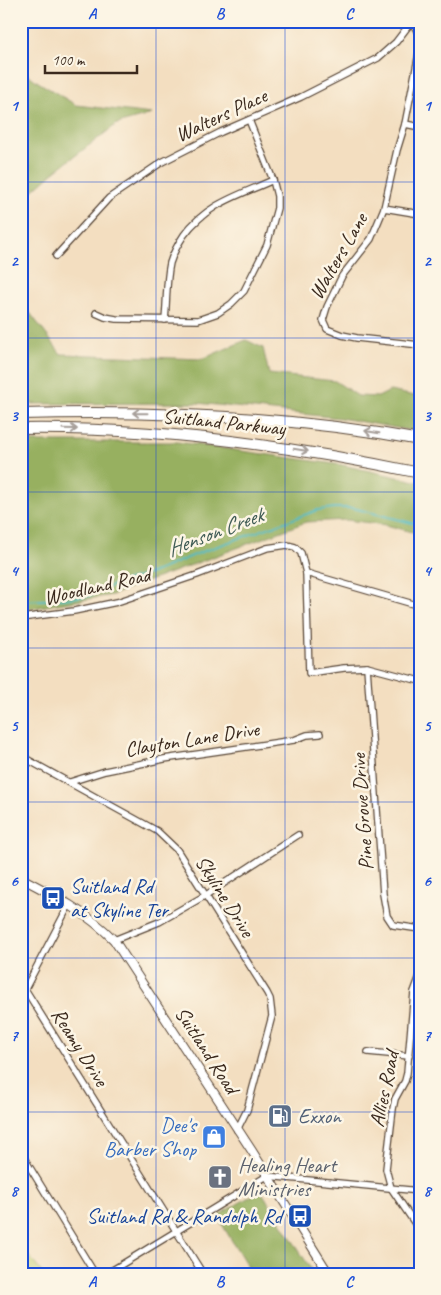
<svg xmlns="http://www.w3.org/2000/svg" width="441" height="1295" font-family="Caveat,sans-serif">
  <style>
    .green { fill: #bfcc6e; stroke: #7d7b46 }
    .forest { fill: #97b061; stroke: #696d40 }
    .lines { fill: none; stroke-linecap: round; stroke-linejoin: round }
    .stream { stroke: #48b8be; stroke-width: 2 }
    .street-casing { stroke: #574536; stroke-width: 8 }
    .secondary-casing { stroke: #574536; stroke-width: 10 }
    .highway-casing { stroke: #574536; stroke-width: 12 }
    .street { stroke: #fff; stroke-width: 5.5 }
    .secondary { stroke: #fff; stroke-width: 8 }
    .highway { stroke: #fff; stroke-width: 10 }
    .oneway { stroke: #a79f9a }
    .grid { fill: none; stroke: #1d4ed8; stroke-width: 1; stroke-opacity: 0.55 }
    .labels { text-anchor: middle; dominant-baseline: central; stroke-width: 5; stroke-linejoin: round; paint-order: stroke }
    .street-label { font-size: 21px; fill: #3b2a1e; stroke: #fcf5e5 }
    .transit-label { font-size: 21px; fill: #164399; stroke: #fcf5e5; text-anchor: start }
    .service-label { font-size: 21px; fill: #4e5e75; stroke: #fcf5e5; text-anchor: start }
    .shop-label { font-size: 21px; fill: #366cbe; stroke: #fcf5e5; text-anchor: end }
    .worship-label { font-size: 21px; fill: #5b616d; stroke: #fcf5e5; text-anchor: start }
    .water-label { font-size: 22px; font-style: italic; fill: #405c56; stroke: #fcf5e5 }
    .neatline { fill: none; stroke: #1d4ed8; stroke-width: 2 }
    .grid-label { font-size: 16px; text-anchor: middle; font-weight: bold; fill: #1d4ed8 }
  </style>
  <rect width="100%" height="100%" fill="#fcf5e5"/>
  <filter id="ink" filterUnits="userSpaceOnUse"><feTurbulence type="fractalNoise" baseFrequency=".02" numOctaves="2"/><feDisplacementMap in="SourceGraphic" scale="10" xChannelSelector="R" yChannelSelector="G"/><feConvolveMatrix kernelMatrix="1 2 1 2 8 2 1 2 1" color-interpolation-filters="sRGB"/></filter>
  <filter id="wash" filterUnits="userSpaceOnUse"><feTurbulence type="fractalNoise" baseFrequency=".0096" numOctaves="4" result="noise"/><feDisplacementMap in="SourceGraphic" scale="20" xChannelSelector="R" yChannelSelector="G"/><feGaussianBlur stdDeviation="1.12" result="paint"/><feColorMatrix in="noise" values="0 0 0 0 0 0 0 0 0 0 0 0 0 0 0 0 0 1.4 0 .05"/><feComposite in="paint" operator="in"/></filter>
  <g filter="url(#wash)">
    <rect width="100%" height="100%" fill="#f3dec0"/>
    <polygon class="green" points="21,1246 43,1274 21,1274"/>
    <g class="forest">
      <polygon points="21,69 38,82 76,105 152,114 117,124 54,172 21,201"/>
      <polygon points="21,301 61,354 202,359 246,340 263,348 269,374 335,381 358,396 378,397 390,391 420,397 420,432 340,418 197,403 21,404"/>
      <polygon points="21,442 177,442 342,465 420,482 420,534 386,525 347,520 306,522 112,595 21,610"/>
      <polygon points="260,1192 263,1194 314,1274 252,1274 217,1216 256,1193"/>
    </g>
    <g class="lines">
      <polyline class="stream" points="21,601 63,599 88,596 116,584 152,573 204,551 318,510 334,508 353,508 420,525"/>
    </g>
  </g>
  <g filter="url(#ink)">
    <g class="lines">
      <defs>
        <g id="street">
          <polyline points="412,21 420,37"/>
          <polyline points="420,48 405,124 397,150 384,208 371,239 342,276 327,307 323,320 327,329 342,335 357,338 420,345"/>
          <polyline points="405,124 420,127"/>
          <polyline points="384,208 420,214"/>
          <polyline points="56,256 109,198 162,162 221,132 301,97 362,66 378,58 396,42 412,21"/>
          <polyline points="96,313 105,317 116,319 198,320 218,313 231,304 244,291 267,245 277,208 277,196 273,180 249,120"/>
          <path d="M165 320C167 301 166 281 170 263 173 253 178 244 184 235 208 203 238 196 273 180"/>
          <polyline points="306,573 420,606"/>
          <polyline points="21,618 74,611 117,602 197,575 267,548 287,545 295,547 301,553 306,573 309,673 344,668 367,667 420,681"/>
          <polyline points="367,667 383,894 387,916 393,925 420,929"/>
          <polyline points="21,756 157,831 177,850 267,993 270,999 272,1016 247,1110 237,1130"/>
          <polyline points="70,782 105,771 164,759 294,740 307,735 320,734"/>
          <polyline points="114,940 159,922 206,895 298,835"/>
          <polyline points="420,976 414,992 407,1073 405,1081 395,1099 393,1109 386,1169 391,1188 420,1231"/>
          <polyline points="25,989 203,1274"/>
          <polyline points="21,992 25,989 69,905"/>
          <polyline points="368,1052 409,1056"/>
          <polyline points="21,1153 95,1274"/>
          <polyline points="106,1274 267,1176 420,1191"/>
        </g>
        <path id="secondary" d="M21 878C54 895 88 913 114 940L252 1151 329 1274"/>
        <g id="highway">
          <path d="M21 414C154 410 289 416 420 440"/>
          <path d="M21 429C156 427 288 445 420 473"/>
        </g>
      </defs>
      <use href="#street" class="street-casing"/>
      <use href="#secondary" class="secondary-casing"/>
      <use href="#highway" class="highway-casing"/>
      <use href="#street" class="street"/>
      <use href="#secondary" class="secondary"/>
      <use href="#highway" class="highway"/>
    </g>
    <defs><path id="oneway-shaft" d="M-6 0H5M1.5-3L5.5 0L1.5 3" fill="none" stroke-width="1.6" stroke-linecap="round" stroke-linejoin="round" transform="scale(1.25)"/></defs>
    <g class="oneway">
      <use href="#oneway-shaft" transform="translate(140 413) rotate(-179)"/>
      <use href="#oneway-shaft" transform="translate(70 429) rotate(1)"/>
      <use href="#oneway-shaft" transform="translate(372 432) rotate(-171)"/>
      <use href="#oneway-shaft" transform="translate(301 450) rotate(9)"/>
    </g>
  </g>
  <path class="grid" d="M156 21V1274M285 21V1274M21 182H420M21 338H420M21 492H420M21 648H420M21 802H420M21 958H420M21 1112H420"/>
  <defs>
    <symbol id="bus-square" viewBox="-11 -11 22 22"><rect x="-9" y="-9" width="18" height="18" rx="4" fill="#1a4fb4" stroke="#fcf5e5"/><path d="M-5-6H5V4H4V6H2V4H-2V6H-4V4H-5ZM-3.5-4V0h7V-4ZM-3.5 1.2v1.5H-2V1.2ZM2 1.2v1.5H3.5V1.2Z" fill="#fff"/></symbol>
    <symbol id="fuel-square" viewBox="-11 -11 22 22"><rect x="-9" y="-9" width="18" height="18" rx="4" fill="#5c6f8a" stroke="#fcf5e5"/><path d="M-5.5-6h7V0h2V4h1.3V-2.5L3-4.5l.8-.8L6-3V5H2.5V1h-1V6h-7ZM-4.2-4.7v3.2H.2V-4.7Z" fill="#fff"/></symbol>
    <symbol id="shop-square" viewBox="-11 -11 22 22"><rect x="-9" y="-9" width="18" height="18" rx="4" fill="#3f7fe0" stroke="#fcf5e5"/><path d="M-5-2.5h2.3a2.7 3.5 0 0 1 5.4 0H5L5.5 6h-11ZM-1.5-2.5h3a1.5 2.3 0 0 0-3 0Z" fill="#fff"/></symbol>
    <symbol id="church-square" viewBox="-11 -11 22 22"><rect x="-9" y="-9" width="18" height="18" rx="4" fill="#6b7280" stroke="#fcf5e5"/><path d="M-1.2-6h2.4v3.5h3.3v2.4h-3.3V6h-2.4V-.1h-3.3v-2.4h3.3Z" fill="#fff"/></symbol>
  </defs>
  <g fill-rule="evenodd">
    <use href="#bus-square" x="39" y="884" width="28" height="28"/>
    <use href="#fuel-square" x="266" y="1102" width="28" height="28"/>
    <use href="#shop-square" x="200" y="1123" width="28" height="28"/>
    <use href="#church-square" x="206" y="1163" width="28" height="28"/>
    <use href="#bus-square" x="286" y="1202" width="28" height="28"/>
  </g>
  <g class="labels">
    <g class="street-label">
      <text transform="translate(221 115) rotate(-25)">Walters Place</text>
      <text transform="translate(338 256) rotate(-60)">Walters Lane</text>
      <text transform="translate(224 422) rotate(6)">Suitland Parkway</text>
      <text transform="translate(97 586) rotate(-13)">Woodland Road</text>
      <text transform="translate(192 739) rotate(-9)">Clayton Lane Drive</text>
      <text transform="translate(362 812) rotate(-94)">Pine Grove Drive</text>
      <text transform="translate(225 896) rotate(58)">Skyline Drive</text>
      <text transform="translate(80 1047) rotate(58)">Reamy Drive</text>
      <text transform="translate(207 1050) rotate(57)">Suitland Road</text>
      <text transform="translate(384 1089) rotate(-78)">Allies Road</text>
    </g>
    <g class="transit-label">
      <text x="70" y="886">Suitland Rd<tspan x="70" dy="24">at Skyline Ter</tspan></text>
      <text x="282" y="1216" text-anchor="end">Suitland Rd &amp; Randolph Rd</text>
    </g>
    <g class="service-label">
      <text x="298" y="1116">Exxon</text>
    </g>
    <g class="shop-label">
      <text x="196" y="1125">Dee's<tspan x="196" dy="24">Barber Shop</tspan></text>
    </g>
    <g class="worship-label">
      <text x="238" y="1165">Healing Heart<tspan x="238" dy="24">Ministries</tspan></text>
    </g>
    <g class="water-label">
      <text transform="translate(215 532) rotate(-21)">Henson Creek</text>
    </g>
  </g>
  <rect width="441" height="1295" fill="none" stroke="#fcf5e5" stroke-width="55"/>
  <path d="M45 65v8h92v-8" fill="none" stroke="#3b2a1e" stroke-width="2.5"/>
  <text x="52" y="65" font-size="15" fill="#3b2a1e" stroke="#fcf5e5" stroke-width="4" paint-order="stroke">100 m</text>
  <rect x="28" y="28" width="386" height="1240" class="neatline"/>
  <g class="grid-label">
    <text x="92" y="19">A</text>
    <text x="220" y="19">B</text>
    <text x="349" y="19">C</text>
    <text x="14" y="111">1</text>
    <text x="427" y="111">1</text>
    <text x="14" y="266">2</text>
    <text x="427" y="266">2</text>
    <text x="14" y="421">3</text>
    <text x="427" y="421">3</text>
    <text x="14" y="576">4</text>
    <text x="427" y="576">4</text>
    <text x="14" y="731">5</text>
    <text x="427" y="731">5</text>
    <text x="14" y="886">6</text>
    <text x="427" y="886">6</text>
    <text x="14" y="1041">7</text>
    <text x="427" y="1041">7</text>
    <text x="14" y="1196">8</text>
    <text x="427" y="1196">8</text>
    <text x="92" y="1287">A</text>
    <text x="220" y="1287">B</text>
    <text x="349" y="1287">C</text>
  </g>
</svg>
